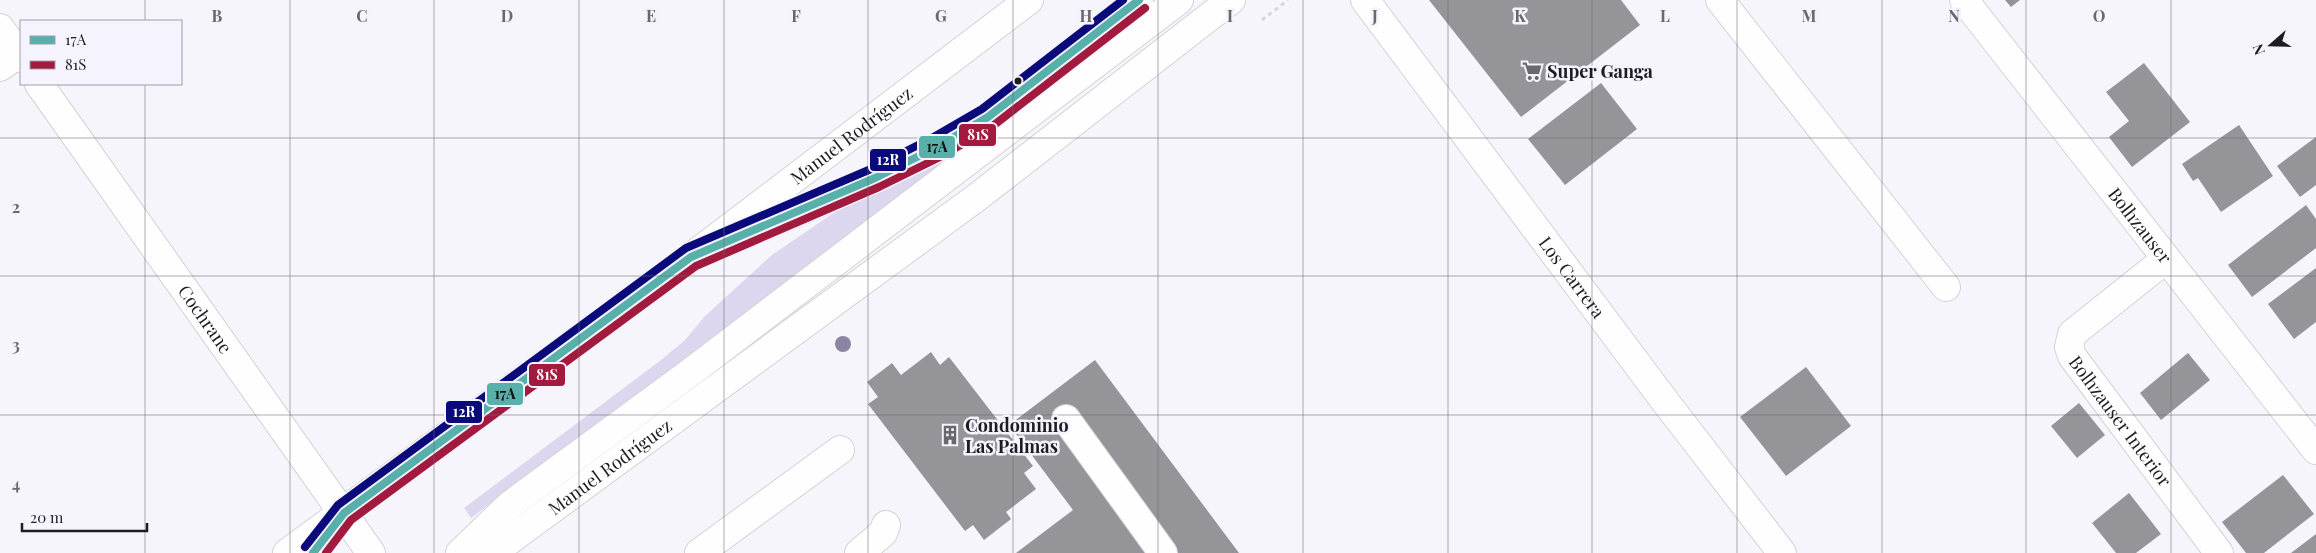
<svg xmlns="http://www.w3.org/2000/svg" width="2316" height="553" font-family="'Playfair Display',serif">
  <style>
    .green { fill: #dcd7ee }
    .building { fill: #959599 }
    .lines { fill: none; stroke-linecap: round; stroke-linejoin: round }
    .minor-casing { stroke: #d3d2d7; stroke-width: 30 }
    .major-casing { stroke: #d3d2d7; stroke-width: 30 }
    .path { stroke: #d7d7d9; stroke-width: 3; stroke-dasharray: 4 4; stroke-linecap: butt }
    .minor { stroke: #fefefe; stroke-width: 28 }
    .major { stroke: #fefefe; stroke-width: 28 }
    .bus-1-casing { stroke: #f5f3fd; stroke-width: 11 }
    .bus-2-casing { stroke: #f5f3fd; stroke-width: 11 }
    .bus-3-casing { stroke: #f5f3fd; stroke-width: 11 }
    .bus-1 { stroke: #57b0aa; stroke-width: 8 }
    .bus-2 { stroke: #a31a3f; stroke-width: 8 }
    .bus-3 { stroke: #0a0a7a; stroke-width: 8 }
    .tree { fill: #8c84a2 }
    .grid { fill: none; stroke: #69686d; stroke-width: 1; stroke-opacity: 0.55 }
    .bus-dot { fill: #1d1c20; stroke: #f5f3fd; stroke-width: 2 }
    .labels { text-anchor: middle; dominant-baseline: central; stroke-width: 5; stroke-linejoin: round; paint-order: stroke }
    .poi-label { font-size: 18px; font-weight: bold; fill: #1d1c20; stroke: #f5f3fd; text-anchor: start }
    .street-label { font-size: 18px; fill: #1d1c20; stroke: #f5f3fd }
    .grid-label { font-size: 16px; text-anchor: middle; font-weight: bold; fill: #69686d; stroke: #f5f3fd; stroke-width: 5; stroke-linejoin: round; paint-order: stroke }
    .line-badge { stroke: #f5f3fd; stroke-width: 2 }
    .badge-label { font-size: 14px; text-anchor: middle; font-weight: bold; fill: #fff }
    .pale-badge-label { font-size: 14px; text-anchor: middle; font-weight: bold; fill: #111 }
  </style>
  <rect width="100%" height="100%" fill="#f6f5fb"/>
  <polygon class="green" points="1002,121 471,518 464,508 661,360 685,340 705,316 772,255 832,214"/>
  <g class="building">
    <polygon points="1429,0 1621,0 1640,25 1521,117"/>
    <polygon points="2005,0 2020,0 2011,7"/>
    <polygon points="2144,63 2190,122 2132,167 2109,137 2129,121 2106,92"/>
    <polygon points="1601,83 1637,129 1565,185 1528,139"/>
    <polygon points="2239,125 2273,176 2221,212 2198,178 2193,181 2182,164"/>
    <polygon points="2316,137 2316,185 2300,197 2277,166"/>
    <polygon points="2306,205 2316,219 2316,248 2252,297 2228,265"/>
    <polygon points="2316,268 2316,322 2294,339 2268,304"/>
    <polygon points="931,352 940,365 949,357 1033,466 1024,473 1036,489 1006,512 1011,519 984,540 973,525 965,531 868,404 878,397 867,382 892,363 901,375"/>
    <polygon points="2188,353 2210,380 2161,420 2140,393"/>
    <polygon points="1095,360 1239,553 1016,553 1073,510 1009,425"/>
    <polygon points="1806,367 1851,426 1786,476 1740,417"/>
    <polygon points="2079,403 2105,435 2077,458 2051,426"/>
    <polygon points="2283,475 2314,514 2264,553 2246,553 2222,522"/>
    <polygon points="2129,493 2161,534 2136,553 2116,553 2092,523"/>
    <polygon points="2316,534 2316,553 2291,553"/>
  </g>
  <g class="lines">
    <defs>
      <g id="minor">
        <path id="s1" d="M1365 0 1664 400 1782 553"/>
        <polyline points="1720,0 1946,287"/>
        <path id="s2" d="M1964 0 2316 450"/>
        <polyline points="0,28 21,58"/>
        <polyline points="0,67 18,54"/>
        <path id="s3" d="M39 84 371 553"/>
        <path d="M710 249C804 208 902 173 988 117L1139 0"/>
        <path id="s4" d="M2166 259 2072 334 2069 347 2072 356 2219 553"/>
        <polyline points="1066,419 1163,553"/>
        <polyline points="313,553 340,519"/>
        <polyline points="460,553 510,505 691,372 1179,0"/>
        <polyline points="699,553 840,450"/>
        <polyline points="859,553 883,533 886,525"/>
      </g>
      <g id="major">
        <path id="s5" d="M287 553 691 257 1029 0"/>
        <path id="s6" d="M492 553 976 198 1231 0"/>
      </g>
    </defs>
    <use href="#minor" class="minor-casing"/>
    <use href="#major" class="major-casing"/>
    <polyline class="path" points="1262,20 1288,0"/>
    <use href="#minor" class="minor"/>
    <use href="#major" class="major"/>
    <defs>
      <polyline id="bus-1" points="313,553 344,513 691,257 875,178 937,147 988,117 1139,0"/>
      <polyline id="bus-2" points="326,553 351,520 696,266 879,187 942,156 994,125 1145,8"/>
      <polyline id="bus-3" points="305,547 338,505 686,248 871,169 932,138 982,109 1123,0"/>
    </defs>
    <use href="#bus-1" class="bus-1-casing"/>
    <use href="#bus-2" class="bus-2-casing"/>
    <use href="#bus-3" class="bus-3-casing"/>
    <use href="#bus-1" class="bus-1"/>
    <use href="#bus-2" class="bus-2"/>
    <use href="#bus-3" class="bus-3"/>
  </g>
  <circle class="tree" cx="843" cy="344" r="8"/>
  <path class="grid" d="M145 0V21M290 0V553M434 0V553M579 0V553M724 0V553M868 0V553M1013 0V553M1158 0V553M1303 0V553M1448 0V553M1592 0V553M1737 0V553M1882 0V553M2026 0V553M2171 0V553M145 84V553M0 138H2316M0 276H2316M0 415H2316"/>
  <defs>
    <symbol id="supermarket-bare" viewBox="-9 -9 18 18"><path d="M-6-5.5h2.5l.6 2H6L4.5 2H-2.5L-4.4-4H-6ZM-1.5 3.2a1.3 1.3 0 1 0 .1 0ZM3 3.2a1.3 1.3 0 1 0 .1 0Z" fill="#69686d" stroke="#f5f3fd" stroke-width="2.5" paint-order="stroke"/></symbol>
    <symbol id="building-bare" viewBox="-9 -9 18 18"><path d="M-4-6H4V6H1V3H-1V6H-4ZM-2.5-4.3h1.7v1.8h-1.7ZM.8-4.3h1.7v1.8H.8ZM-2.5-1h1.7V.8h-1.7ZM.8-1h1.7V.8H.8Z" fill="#69686d" stroke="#f5f3fd" stroke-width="2.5" paint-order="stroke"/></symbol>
  </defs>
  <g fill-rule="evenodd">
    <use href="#supermarket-bare" x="1518" y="57" width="28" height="28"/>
    <use href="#building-bare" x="936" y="421" width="28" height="28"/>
  </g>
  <circle class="bus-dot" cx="1018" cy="81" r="4.5"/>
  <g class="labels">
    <g class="poi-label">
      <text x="1547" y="71">Super Ganga</text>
      <text x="965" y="425">Condominio<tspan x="965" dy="21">Las Palmas</tspan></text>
    </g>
    <g class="street-label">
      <text stroke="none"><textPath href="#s5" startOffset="702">Manuel Rodríguez</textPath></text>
      <text stroke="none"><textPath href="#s2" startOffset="286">Bolhzauser</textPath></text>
      <text stroke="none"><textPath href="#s1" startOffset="346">Los Carrera</textPath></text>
      <text stroke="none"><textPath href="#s3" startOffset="288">Cochrane</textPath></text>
      <text stroke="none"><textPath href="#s4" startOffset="224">Bolhzauser Interior</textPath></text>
      <text stroke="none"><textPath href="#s6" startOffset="146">Manuel Rodríguez</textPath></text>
    </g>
  </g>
  <g class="grid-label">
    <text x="217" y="22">B</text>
    <text x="362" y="22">C</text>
    <text x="507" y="22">D</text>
    <text x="651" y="22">E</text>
    <text x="796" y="22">F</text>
    <text x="941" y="22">G</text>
    <text x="1086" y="22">H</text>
    <text x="1230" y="22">I</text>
    <text x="1375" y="22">J</text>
    <text x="1520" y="22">K</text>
    <text x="1665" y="22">L</text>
    <text x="1809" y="22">M</text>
    <text x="1954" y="22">N</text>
    <text x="2099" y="22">O</text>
    <text x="16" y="213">2</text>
    <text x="16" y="351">3</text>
    <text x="16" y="490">4</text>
  </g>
  <g class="line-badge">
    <rect x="958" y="123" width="39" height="24" rx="5" fill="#a31a3f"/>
    <rect x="918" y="135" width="38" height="24" rx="5" fill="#57b0aa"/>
    <rect x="869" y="148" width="38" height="24" rx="5" fill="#0a0a7a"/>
    <rect x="528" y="363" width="38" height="24" rx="5" fill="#a31a3f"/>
    <rect x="486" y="382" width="38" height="24" rx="5" fill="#57b0aa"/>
    <rect x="445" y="400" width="38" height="24" rx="5" fill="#0a0a7a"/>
  </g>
  <g class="badge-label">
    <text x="978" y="140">81S</text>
    <text x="888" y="165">12R</text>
    <text x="547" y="380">81S</text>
    <text x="464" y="417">12R</text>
  </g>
  <g class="pale-badge-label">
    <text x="937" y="152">17A</text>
    <text x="505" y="399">17A</text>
  </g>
  <rect x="20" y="20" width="162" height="65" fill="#f5f3fd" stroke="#9f9da5"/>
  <rect x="30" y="36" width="25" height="8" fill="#57b0aa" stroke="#9f9da5"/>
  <text x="65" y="45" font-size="15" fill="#1d1c20">17A</text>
  <rect x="30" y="61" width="25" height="8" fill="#a31a3f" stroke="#9f9da5"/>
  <text x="65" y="70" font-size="15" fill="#1d1c20">81S</text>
  <g transform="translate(2271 45) rotate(250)" stroke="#f5f3fd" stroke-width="4" paint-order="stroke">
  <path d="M0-4L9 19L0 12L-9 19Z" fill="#1d1c20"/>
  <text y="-8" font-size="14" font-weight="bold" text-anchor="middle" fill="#1d1c20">N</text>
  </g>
  <path d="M22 523v8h125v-8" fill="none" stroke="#1d1c20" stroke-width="2.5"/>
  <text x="30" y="523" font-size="15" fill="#1d1c20" stroke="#f5f3fd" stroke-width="4" paint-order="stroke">20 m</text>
</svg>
